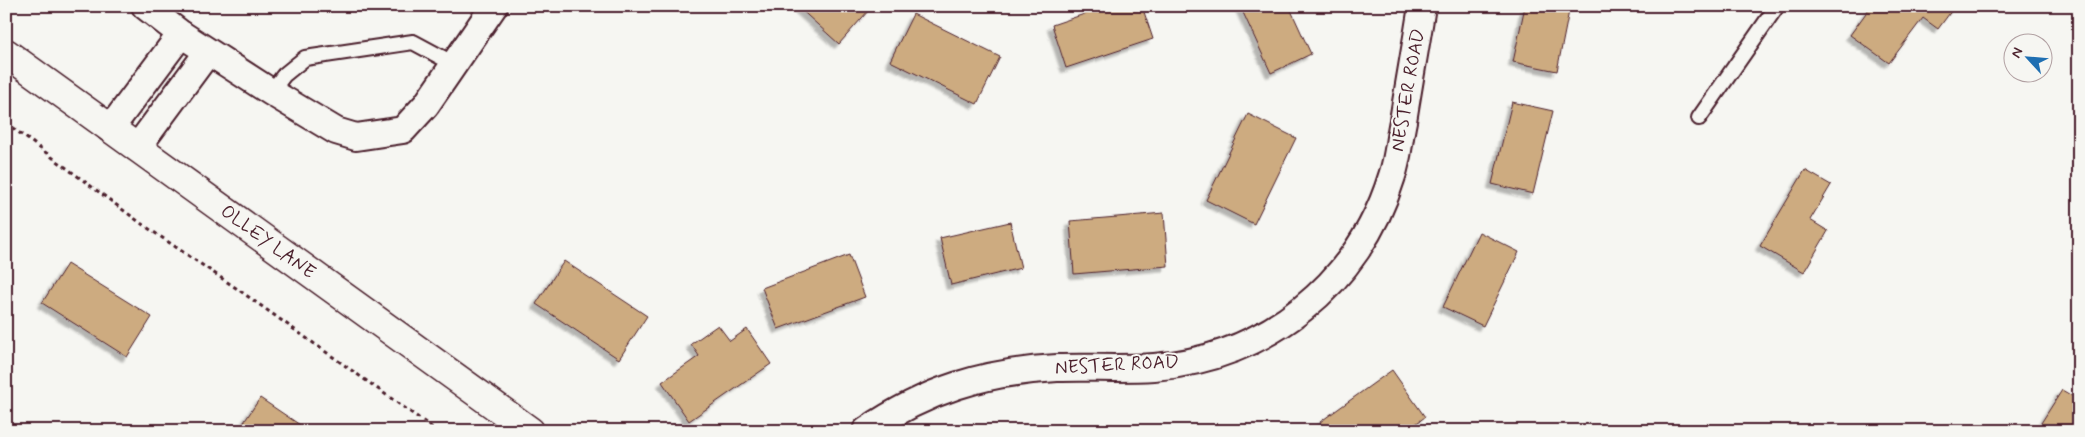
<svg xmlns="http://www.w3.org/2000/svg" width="2085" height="437" font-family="Mynerve,sans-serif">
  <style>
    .building { fill: #cdab80; stroke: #4a1f2b; filter: url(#shadow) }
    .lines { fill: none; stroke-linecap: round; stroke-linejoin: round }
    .service-casing { stroke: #4a1f2b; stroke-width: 18 }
    .minor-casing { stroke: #4a1f2b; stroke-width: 30 }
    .secondary-casing { stroke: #4a1f2b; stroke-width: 31 }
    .path { stroke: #4a1f2b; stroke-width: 3; stroke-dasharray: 4 4; stroke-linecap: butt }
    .service { stroke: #f6f6f2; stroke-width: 14 }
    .minor { stroke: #f6f6f2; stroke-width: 26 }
    .secondary { stroke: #f6f6f2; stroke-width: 28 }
    .labels { text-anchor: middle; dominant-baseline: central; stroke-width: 4; stroke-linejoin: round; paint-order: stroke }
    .street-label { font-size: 19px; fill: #4a1f2b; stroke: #f6f6f2 }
  </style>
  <defs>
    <filter id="shadow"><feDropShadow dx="-4.5" dy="4.5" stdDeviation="1" flood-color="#0004"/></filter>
  </defs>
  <rect width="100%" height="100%" fill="#f6f6f2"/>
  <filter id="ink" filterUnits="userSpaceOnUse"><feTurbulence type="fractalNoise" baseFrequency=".02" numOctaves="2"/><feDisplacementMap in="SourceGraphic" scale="10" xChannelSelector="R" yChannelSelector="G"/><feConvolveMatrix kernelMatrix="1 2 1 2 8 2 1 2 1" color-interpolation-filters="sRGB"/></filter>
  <g filter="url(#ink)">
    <g class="building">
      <polygon points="797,6 864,6 869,10 839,44"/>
      <polygon points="1108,6 1142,6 1153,39 1066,68 1052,25"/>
      <polygon points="1240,6 1289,6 1311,54 1271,73"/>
      <polygon points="1525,6 1570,6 1557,71 1513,62"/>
      <polygon points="1871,6 1955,6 1938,29 1923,18 1889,63 1850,35"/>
      <polygon points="913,14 1000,57 977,104 890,61"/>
      <polygon points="1512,102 1553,111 1533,194 1492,184"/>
      <polygon points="1248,114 1296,138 1254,224 1206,200"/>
      <polygon points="1805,170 1831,185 1810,220 1828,231 1804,272 1760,246"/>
      <polygon points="1164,213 1168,266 1074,274 1070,221"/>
      <polygon points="1010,222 1021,268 951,285 940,238"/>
      <polygon points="1479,232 1519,252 1483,326 1443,307"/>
      <polygon points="849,255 865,297 778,329 762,288"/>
      <polygon points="564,261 647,316 619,359 536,304"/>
      <polygon points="67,264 152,317 127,357 42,303"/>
      <polygon points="718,325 730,341 747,329 771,364 689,421 662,382 699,356 691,344"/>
      <polygon points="1392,370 1425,417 1406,431 1326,431 1320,422"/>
      <polygon points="2062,390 2079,400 2079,431 2036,431"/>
      <polygon points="260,398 309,431 238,431"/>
    </g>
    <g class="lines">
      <defs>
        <g id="service">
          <polyline points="271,92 284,75 305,58 413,42 454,64"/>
          <polyline points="1699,118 1777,6"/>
        </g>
        <g id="minor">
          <polyline points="145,6 181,34 271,92 336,131 356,137 403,130 426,105 494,6"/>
          <polyline points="110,129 181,34"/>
          <polyline points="137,148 208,52"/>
          <path d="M866 431C926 390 984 372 1057 368 1089 367 1122 369 1154 367 1266 358 1359 284 1392 176 1398 159 1399 139 1403 121 1409 83 1416 45 1422 6"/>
        </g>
        <polyline id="secondary" points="6,53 530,431"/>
      </defs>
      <use href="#service" class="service-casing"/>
      <use href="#minor" class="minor-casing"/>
      <use href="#secondary" class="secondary-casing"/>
      <polyline class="path" points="6,123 142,224 236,288 437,431"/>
      <use href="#service" class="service"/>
      <use href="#minor" class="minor"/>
      <use href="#secondary" class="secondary"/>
    </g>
  </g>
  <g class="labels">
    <g class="street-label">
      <text transform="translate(1408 90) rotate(-80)">NESTER ROAD</text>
      <text transform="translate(268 242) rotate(36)">OLLEY LANE</text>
      <text transform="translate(1117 365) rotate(-3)">NESTER ROAD</text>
    </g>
  </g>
  <rect width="2085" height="437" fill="none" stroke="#f6f6f2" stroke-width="25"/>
  <rect x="12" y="12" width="2060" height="412" fill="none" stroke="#4a1f2b" stroke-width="2" filter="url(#ink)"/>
  <g transform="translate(2028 58) rotate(296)"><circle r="24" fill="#f6f6f2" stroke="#b1a0a2"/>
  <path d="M0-4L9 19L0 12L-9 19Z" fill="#1f6fb2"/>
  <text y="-8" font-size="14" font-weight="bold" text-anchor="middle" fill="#4a1f2b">N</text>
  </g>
</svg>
